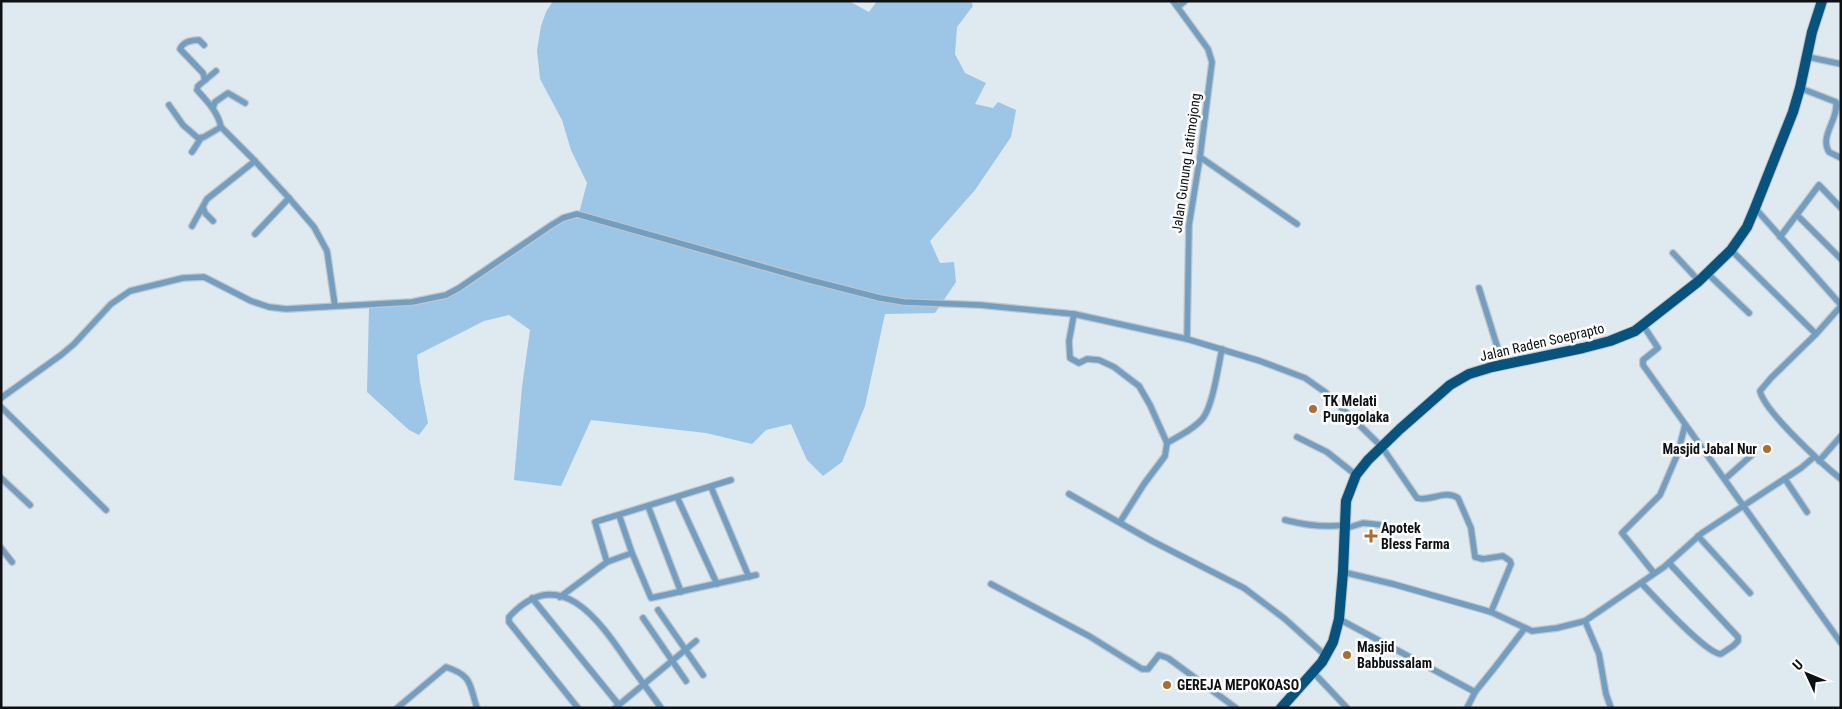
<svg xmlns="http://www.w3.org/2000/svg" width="1842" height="709" font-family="'Roboto Condensed',sans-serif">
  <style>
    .green { fill: #9dc5e6 }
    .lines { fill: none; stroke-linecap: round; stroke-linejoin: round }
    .minor-casing { stroke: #bec6cd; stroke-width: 8 }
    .trunk-casing { stroke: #bec6cd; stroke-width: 12 }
    .minor { stroke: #739ec0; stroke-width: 5.5 }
    .trunk { stroke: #08527e; stroke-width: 10 }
    .poi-dot { fill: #ab6e32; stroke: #fff; stroke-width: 2 }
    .labels { text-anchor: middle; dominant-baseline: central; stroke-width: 5; stroke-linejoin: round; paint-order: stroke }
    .street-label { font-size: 14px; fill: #0e1114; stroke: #fff }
    .poi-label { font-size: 14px; font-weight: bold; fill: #0e1114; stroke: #fff; text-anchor: start }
  </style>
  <rect width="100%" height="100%" fill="#dfe9f0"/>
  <path class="green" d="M553 1H849L869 12 877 1H971L973 6 957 27 955 54 965 73 986 83 975 104 993 108 998 102 1016 110 1011 137 975 190 930 241 940 263 954 262 956 282 935 313 885 314 865 406 842 462 823 476 807 460 791 424 766 430 752 444 706 433 591 420 561 486 514 480 522 387 530 330 509 315 484 321 417 355 420 382 428 423 419 435 409 430 367 392 369 308C400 306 433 306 461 291L552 229 564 221 578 217 587 183 571 150 562 120 540 79 537 50 541 26 546 12Z"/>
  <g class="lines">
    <defs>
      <g id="minor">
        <polyline points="1173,1 1208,49 1212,62 1200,157 1189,225 1187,339"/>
        <polyline points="1178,7 1185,1"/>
        <path d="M204 45 199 40C192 40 183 42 180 49L203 73 205 80"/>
        <polyline points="1808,57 1841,64"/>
        <path d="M216 71 198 86 197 90C207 101 218 112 221 127L255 161 289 198"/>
        <path d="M1800 88 1836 102C1839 119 1819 136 1829 152L1841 158"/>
        <polyline points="169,105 183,125 198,138 204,137 221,127"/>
        <polyline points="213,108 215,102 228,93 245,103"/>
        <polyline points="192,152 201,138"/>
        <polyline points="1200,157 1297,224"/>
        <polyline points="203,207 205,213 213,221"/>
        <polyline points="1755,208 1841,305"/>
        <polyline points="1797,215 1841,259"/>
        <polyline points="192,226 207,199 255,161"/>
        <polyline points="255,234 289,198 314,227 327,251 335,306"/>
        <polyline points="1780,237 1819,185 1841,208"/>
        <polyline points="1731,250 1816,334"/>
        <polyline points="1673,253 1699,281"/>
        <polyline points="1707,273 1749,313"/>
        <polyline points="1479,288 1503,365"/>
        <path d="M1841 306 1816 334 1771 378 1760 391C1764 411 1823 465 1841 479"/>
        <polyline points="1074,314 1069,341 1070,358 1079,363 1087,359 1099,360 1114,367 1139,386 1150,405 1167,443 1165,456 1144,484 1120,522"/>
        <polyline points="1643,325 1658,348 1643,360 1643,365 1841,643"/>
        <path d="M1 398 61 355 74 344 111 304 130 291 183 278 204 277 251 301 269 307 286 309 412 302 446 295 459 288 550 226 563 218 577 214 806 279 880 298 904 302 980 305 1074 314 1187 339 1260 361 1305 378 1325 392 1382 447 1417 498C1431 502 1445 489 1458 498L1471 528 1475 557 1483 559 1503 556 1510 561 1511 564 1491 612"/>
        <polyline points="1,407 106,510"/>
        <polyline points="1297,437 1327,452 1356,475"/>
        <path d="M1167 443C1179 436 1194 429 1203 418 1213 405 1218 367 1222 349"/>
        <polyline points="1819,461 1841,436"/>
        <polyline points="1,478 30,505"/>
        <polyline points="1725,479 1754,453"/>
        <polyline points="1785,479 1807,512"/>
        <polyline points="711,487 749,577"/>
        <polyline points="1069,494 1152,541 1244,588 1285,619 1326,656"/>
        <polyline points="677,497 717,584"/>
        <polyline points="648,506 681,592"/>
        <polyline points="619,515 632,553"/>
        <path d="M1285 520C1305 525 1324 528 1344 525"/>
        <polyline points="1344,529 1363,523 1391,526"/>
        <polyline points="1698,536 1750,593"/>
        <polyline points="1,548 12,562"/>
        <polyline points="607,562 632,553 651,598 756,575"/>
        <polyline points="1343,572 1393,584 1491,612 1532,631 1557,628 1585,621 1664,567 1702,533 1801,468 1814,457"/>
        <polyline points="1654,573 1622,533 1660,495 1678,453 1685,425"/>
        <path d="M1641 583C1654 596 1706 654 1721 654L1733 646 1738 641V637L1669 563"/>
        <polyline points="991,584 1089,636 1142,669 1148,669 1159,655 1168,658 1236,708"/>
        <polyline points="560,597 607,562 595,522 731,480"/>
        <polyline points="532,598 619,705"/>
        <polyline points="658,610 703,675"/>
        <polyline points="643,618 686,681"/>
        <polyline points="1339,619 1475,692"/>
        <polyline points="1585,621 1599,654 1606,694 1611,708"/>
        <polyline points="1313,672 1347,708"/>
        <path d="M397 708 446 667C473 676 469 684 477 708"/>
        <path d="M578 708 509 622V617C559 562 599 620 627 661 638 677 650 692 661 708"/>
        <polyline points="615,708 696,641"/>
        <polyline points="1467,708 1475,692 1496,666 1525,628"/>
      </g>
      <polyline id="trunk" points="1281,708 1322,662 1333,642 1339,619 1343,572 1346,501 1356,475 1368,460 1400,429 1450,385 1469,374 1492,367 1583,348 1610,341 1635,331 1699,281 1731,250 1747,227 1755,208 1793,112 1800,88 1812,32 1822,1"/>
    </defs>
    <use href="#minor" class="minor-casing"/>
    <use href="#trunk" class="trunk-casing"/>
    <use href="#minor" class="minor"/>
    <use href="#trunk" class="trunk"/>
  </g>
  <g class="poi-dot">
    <circle cx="1313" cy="409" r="5"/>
    <circle cx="1767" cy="449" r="5"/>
    <path d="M1368.5 528.5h5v5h5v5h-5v5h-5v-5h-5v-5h5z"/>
    <circle cx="1347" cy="655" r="5"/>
    <circle cx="1167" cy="685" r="5"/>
  </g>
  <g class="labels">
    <g class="street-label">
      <text transform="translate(1186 163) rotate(-82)">Jalan Gunung Latimojong</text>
      <text transform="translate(1542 342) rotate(-13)">Jalan Raden Soeprapto</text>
    </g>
    <g class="poi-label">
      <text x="1323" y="401">TK Melati<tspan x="1323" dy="16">Punggolaka</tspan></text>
      <text x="1757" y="449" text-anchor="end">Masjid Jabal Nur</text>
      <text x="1381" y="528">Apotek<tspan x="1381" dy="16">Bless Farma</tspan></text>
      <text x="1357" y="647">Masjid<tspan x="1357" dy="16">Babbussalam</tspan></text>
      <text x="1177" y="685">GEREJA MEPOKOASO</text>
    </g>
  </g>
  <rect width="1842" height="709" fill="none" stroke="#0e1114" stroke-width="5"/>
  <g transform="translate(1807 674) rotate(314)" stroke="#ffffff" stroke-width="4" paint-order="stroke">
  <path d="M0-4L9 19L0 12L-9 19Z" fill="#0e1114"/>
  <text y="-8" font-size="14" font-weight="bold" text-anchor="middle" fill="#0e1114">U</text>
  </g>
</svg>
